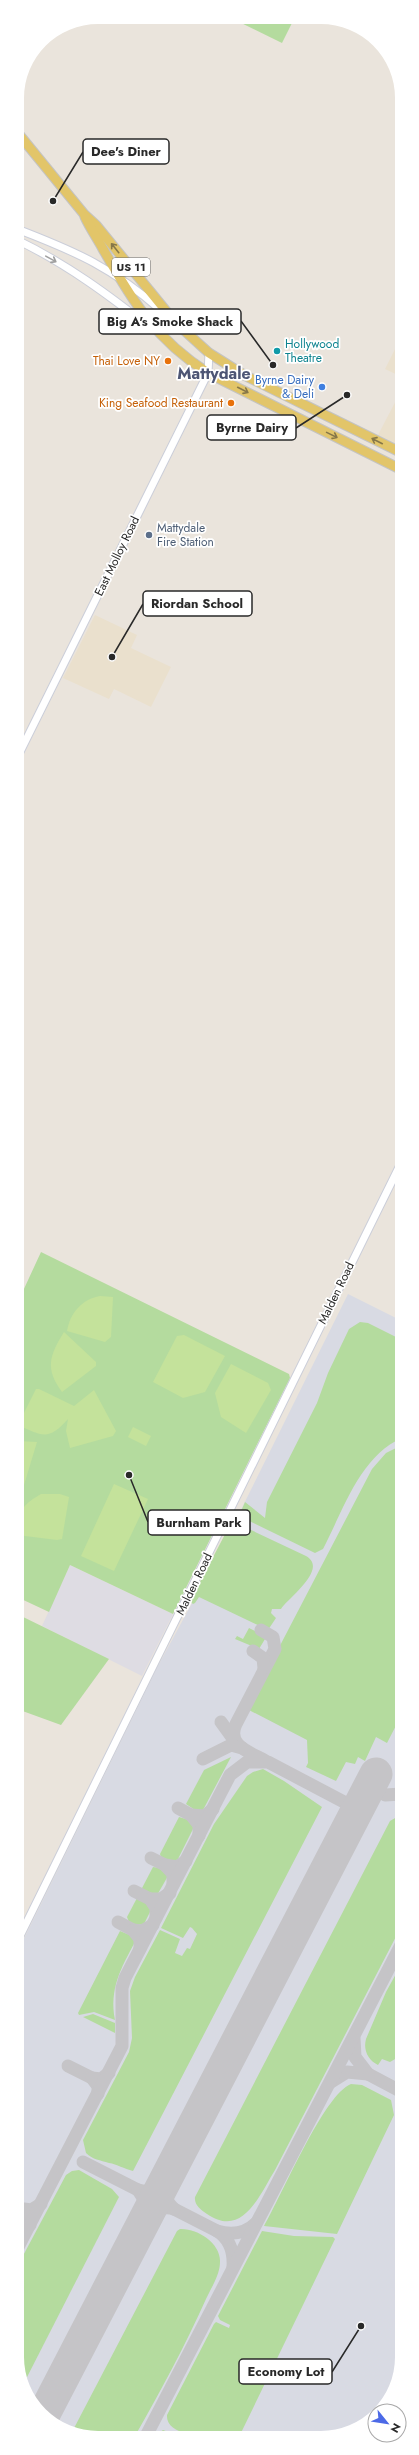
<svg xmlns="http://www.w3.org/2000/svg" width="419" height="2455" font-family="Jost,sans-serif">
  <style>
    .industrial { fill: #dedce3 }
    .education { fill: #eae0cd }
    .airport { fill: #d8dae3 }
    .green { fill: #b4db9e }
    .pitch { fill: #c4e29b }
    .lines { fill: none; stroke-linecap: round; stroke-linejoin: round }
    .taxiway { stroke: #c5c4c7; stroke-width: 13 }
    .runway { stroke: #c5c4c7; stroke-width: 33 }
    .tertiary-casing { stroke: #cbced9; stroke-width: 9 }
    .primary-casing { stroke: #c3c3c3; stroke-width: 11 }
    .tertiary { stroke: #fff; stroke-width: 7 }
    .primary { stroke: #e2c569; stroke-width: 9 }
    .oneway { stroke: #867749 }
    .oneway2 { stroke: #9f9f9f }
    .culture-dot { fill: #0f9aa8; stroke: #fff; stroke-width: 1.5 }
    .food-dot { fill: #e8710a; stroke: #fff; stroke-width: 1.5 }
    .shop-dot { fill: #3f7fe0; stroke: #fff; stroke-width: 1.5 }
    .service-dot { fill: #5c6f8a; stroke: #fff; stroke-width: 1.5 }
    .labels { text-anchor: middle; dominant-baseline: central; stroke-width: 3.5; stroke-linejoin: round; paint-order: stroke }
    .shield { fill: #fff; stroke: #696969; stroke-width: 1 }
    .shield-label { font-size: 11px; font-weight: bold; fill: #292929 }
    .culture-label { font-size: 12px; fill: #0d838f; stroke: #fff; text-anchor: start }
    .food-label { font-size: 12px; fill: #c56008; stroke: #fff; text-anchor: end }
    .shop-label { font-size: 12px; fill: #366cbe; stroke: #fff; text-anchor: end }
    .service-label { font-size: 12px; fill: #4e5e75; stroke: #fff; text-anchor: start }
    .street-label { font-size: 12px; fill: #292929; stroke: #fff }
    .district-label { font-size: 16px; font-weight: bold; fill: #4e5675; stroke: #fff }
    .leader { fill: none; stroke: #292929; stroke-width: 1.5 }
    .callout-dot { fill: #292929; stroke: #fff; stroke-width: 1.5 }
    .callout { fill: #fff; stroke: #292929; stroke-width: 1.5 }
    .callout-label { font-size: 13px; text-anchor: middle; font-weight: bold; fill: #292929 }
  </style>
  <rect width="100%" height="100%" fill="#eae4dc"/>
  <polygon class="industrial" points="70,1565 173,1614 142,1676 42,1626"/>
  <g class="education">
    <polygon points="402,335 402,377 385,369"/>
    <polygon points="402,389 402,447 378,435"/>
    <polygon points="95,615 137,635 131,648 171,667 151,707 114,689 109,699 63,678"/>
  </g>
  <polygon class="airport" points="348,1294 402,1321 402,2357 396,2388 382,2411 375,2411 375,2416 357,2430 326,2438 77,2435 37,2410 17,2362 17,1953 158,1666 226,1540"/>
  <g class="green">
    <polygon points="233,19 294,19 282,43"/>
    <polygon points="41,1252 289,1374 290,1378 173,1614 70,1565 49,1612 17,1597 17,1304"/>
    <path d="M360 1322 368 1323 402 1340V1438C360 1456 343 1511 323 1549L315 1553 239 1516 245 1502 265 1518 267 1502 317 1403 328 1373 349 1329Z"/>
    <polygon points="402,1445 402,1714 387,1743 376,1737 365,1761 358,1757 355,1764 346,1762 336,1781 306,1767 308,1763 307,1740 247,1709 372,1469 386,1453"/>
    <path d="M232 1521 306 1556C329 1569 288 1598 281 1609H272L271 1613 276 1618 268 1630 199 1597 195 1603 193 1604 190 1601Z"/>
    <polygon points="17,1614 109,1659 61,1725 17,1709"/>
    <polygon points="249,1628 265,1636 265,1639 259,1649 235,1639 237,1636 243,1639"/>
    <polygon points="231,1757 203,1810 198,1812 186,1804 204,1770"/>
    <polygon points="402,1762 402,1785 399,1785 402,1779 395,1775"/>
    <path d="M263 1769 284 1781 322 1807 133 2171C124 2169 117 2164 109 2163 100 2160 93 2160 86 2153L83 2140 129 2052 132 2038 130 1991 135 1977 160 1930 180 1939 175 1953 182 1956 187 1948 190 1949 197 1934 192 1928 190 1927 183 1938 161 1928 214 1824 247 1776 253 1772Z"/>
    <path d="M402 1814V1925L275 2170C260 2194 243 2239 207 2214 201 2210 194 2205 195 2197L390 1821Z"/>
    <polygon points="179,1817 189,1820 194,1827 177,1861 171,1861 161,1857 160,1854"/>
    <polygon points="153,1867 159,1868 168,1876 156,1897 148,1895 141,1890"/>
    <polygon points="140,1897 148,1901 152,1908 144,1924 136,1925 129,1922 127,1917 137,1898"/>
    <path d="M120 1931 132 1936 135 1942C121 1968 109 1989 115 2020L94 2012 79 2015 78 2013Z"/>
    <path d="M402 1963V2055L390 2062 382 2059 378 2065C368 2060 363 2050 366 2039L386 1992Z"/>
    <polygon points="93,2014 115,2023 115,2033 83,2017"/>
    <path d="M351 2084 362 2085 391 2100 394 2115 337 2234 264 2226C281 2197 324 2094 351 2084Z"/>
    <polygon points="79,2170 112,2189 119,2197 25,2381 17,2362 17,2267 66,2175 72,2171"/>
    <path d="M180 2229C197 2228 221 2243 220 2262 220 2275 211 2288 206 2299 185 2346 160 2392 135 2436L77 2435 72 2432 177 2231Z"/>
    <path d="M262 2231 294 2236 333 2237 335 2239 239 2437C222 2437 165 2440 167 2415L214 2324 216 2322 229 2328 230 2325 220 2320 218 2316Z"/>
    <polygon points="163,2430 179,2436 155,2436"/>
  </g>
  <g class="pitch">
    <path d="M100 1296 113 1297 111 1337 105 1342 67 1331C70 1313 82 1299 100 1296Z"/>
    <path d="M64 1332 96 1362V1366L62 1392C45 1369 49 1356 64 1332Z"/>
    <polygon points="184,1335 225,1356 205,1392 183,1398 153,1382 177,1336"/>
    <polygon points="231,1364 268,1383 271,1390 246,1433 221,1417 215,1393"/>
    <path d="M36 1389H39L74 1406 94 1390 116 1431 113 1436 70 1448 66 1431 68 1419C49 1441 42 1436 18 1425Z"/>
    <polygon points="133,1427 151,1436 146,1446 128,1437"/>
    <polygon points="17,1441 37,1442 24,1485 17,1493"/>
    <polygon points="114,1484 148,1499 114,1571 81,1556"/>
    <path d="M41 1494H60L69 1497 62 1539 57 1540 17 1535C17 1512 22 1505 41 1494Z"/>
  </g>
  <g class="lines">
    <g class="taxiway">
      <path d="M261 1630 273 1637 275 1649 236 1724C226 1745 249 1752 264 1760"/>
      <polyline points="253,1651 263,1658 264,1668"/>
      <polyline points="221,1722 234,1740"/>
      <polyline points="203,1759 231,1745 242,1748"/>
      <polyline points="385,1795 402,1794"/>
      <polyline points="178,1808 191,1815"/>
      <polyline points="199,1836 199,1825 191,1815 205,1816 213,1809"/>
      <polyline points="151,1858 165,1865"/>
      <polyline points="173,1885 173,1874 165,1865 177,1867 186,1861"/>
      <polyline points="134,1891 150,1899"/>
      <polyline points="156,1918 156,1908 150,1899 161,1899 170,1893"/>
      <polyline points="118,1922 133,1930"/>
      <polyline points="140,1949 140,1939 133,1930 142,1931 153,1925"/>
      <polyline points="68,2066 92,2078"/>
      <polyline points="368,2074 402,2092"/>
      <polyline points="331,2082 347,2072 368,2074 355,2057 354,2038"/>
      <polyline points="98,2094 98,2086 92,2078 101,2079 109,2073"/>
      <polyline points="83,2162 138,2190"/>
      <polyline points="174,2209 217,2231"/>
      <path d="M144 2220 147 2204 138 2190C151 2194 160 2189 166 2177"/>
      <polyline points="30,2225 29,2215 24,2209 31,2210 41,2204"/>
      <polyline points="17,2249 122,2046 122,1988 125,1978 230,1775 247,1762 268,1762 344,1802"/>
      <path d="M127 2258C136 2240 147 2200 174 2209 153 2191 176 2164 186 2145"/>
      <path d="M233 2267C234 2252 230 2239 217 2231 231 2235 245 2234 256 2223"/>
      <polyline points="45,2415 53,2400"/>
      <polyline points="146,2436 402,1943"/>
    </g>
    <polyline class="runway" points="44,2414 376,1774"/>
    <defs>
      <g id="tertiary">
        <path d="M17 229C77 252 113 268 162 311"/>
        <path d="M17 240C67 264 110 296 153 330"/>
        <polyline points="17,758 205,379 208,373 209,353"/>
        <polyline points="17,1942 402,1161"/>
      </g>
      <g id="primary">
        <polyline points="17,132 84,214 96,225 175,322 209,353 244,375 402,453"/>
        <path d="M85 217C90 228 97 238 103 249 133 302 155 339 208 373L402 470"/>
      </g>
    </defs>
    <use href="#tertiary" class="tertiary-casing"/>
    <use href="#primary" class="primary-casing"/>
    <use href="#tertiary" class="tertiary"/>
    <use href="#primary" class="primary"/>
  </g>
  <defs><path id="oneway-shaft" d="M-6 0H5M1.5-3L5.5 0L1.5 3" fill="none" stroke-width="1.6" stroke-linecap="round" stroke-linejoin="round"/></defs>
  <g class="oneway">
    <use href="#oneway-shaft" transform="translate(115 248) rotate(-129)"/>
    <use href="#oneway-shaft" transform="translate(243 390) rotate(27)"/>
    <use href="#oneway-shaft" transform="translate(332 435) rotate(26)"/>
    <use href="#oneway-shaft" transform="translate(377 441) rotate(-153)"/>
  </g>
  <use class="oneway2" href="#oneway-shaft" transform="translate(51 259) rotate(29)"/>
  <circle class="culture-dot" cx="277" cy="351" r="4"/>
  <g class="food-dot">
    <circle cx="168" cy="361" r="4"/>
    <circle cx="231" cy="403" r="4"/>
  </g>
  <circle class="shop-dot" cx="322" cy="387" r="4"/>
  <circle class="service-dot" cx="149" cy="535" r="4"/>
  <g class="labels">
    <rect class="shield" x="112" y="258" width="38" height="18" rx="3"/>
    <g class="shield-label">
      <text x="131" y="267">US 11</text>
    </g>
    <g class="culture-label">
      <text x="285" y="344">Hollywood<tspan x="285" dy="14">Theatre</tspan></text>
    </g>
    <g class="food-label">
      <text x="160" y="361">Thai Love NY</text>
      <text x="223" y="403">King Seafood Restaurant</text>
    </g>
    <g class="shop-label">
      <text x="314" y="380">Byrne Dairy<tspan x="314" dy="14">&amp; Deli</tspan></text>
    </g>
    <g class="service-label">
      <text x="157" y="528">Mattydale<tspan x="157" dy="14">Fire Station</tspan></text>
    </g>
    <g class="street-label">
      <text transform="translate(117 556) rotate(-64)">East Molloy Road</text>
      <text transform="translate(336 1293) rotate(-64)">Malden Road</text>
      <text transform="translate(194 1584) rotate(-64)">Malden Road</text>
    </g>
    <g class="district-label">
      <text x="214" y="373">Mattydale</text>
    </g>
  </g>
  <path d="M0 0H419V2455H0ZM98 24H321A74 74 0 0 1 395 98V2357A74 74 0 0 1 321 2431H98A74 74 0 0 1 24 2357V98A74 74 0 0 1 98 24Z" fill="#fff" fill-rule="evenodd"/>
  <path class="leader" d="M53 201L83 152M273 365L241 321M347 395L296 428M112 657L143 604M129 1475L148 1522M361 2326L332 2372"/>
  <g class="callout-dot">
    <circle cx="53" cy="201" r="4"/>
    <circle cx="273" cy="365" r="4"/>
    <circle cx="347" cy="395" r="4"/>
    <circle cx="112" cy="657" r="4"/>
    <circle cx="129" cy="1475" r="4"/>
    <circle cx="361" cy="2326" r="4"/>
  </g>
  <g class="callout">
    <rect x="83" y="139" width="86" height="25" rx="4"/>
    <rect x="99" y="309" width="142" height="25" rx="4"/>
    <rect x="207" y="415" width="89" height="25" rx="4"/>
    <rect x="143" y="591" width="109" height="25" rx="4"/>
    <rect x="148" y="1510" width="102" height="25" rx="4"/>
    <rect x="239" y="2359" width="93" height="25" rx="4"/>
  </g>
  <g class="callout-label">
    <text x="126" y="156">Dee's Diner</text>
    <text x="170" y="326">Big A's Smoke Shack</text>
    <text x="252" y="432">Byrne Dairy</text>
    <text x="197" y="608">Riordan School</text>
    <text x="199" y="1527">Burnham Park</text>
    <text x="286" y="2376">Economy Lot</text>
  </g>
  <g transform="translate(387 2423) rotate(120)"><circle r="19" fill="#ffffff" stroke="#a9a9a9"/>
  <path d="M0-3L7 15L0 10L-7 15Z" fill="#4c6ae7"/>
  <text y="-6" font-size="11" font-weight="bold" text-anchor="middle" fill="#292929">N</text>
  </g>
</svg>
